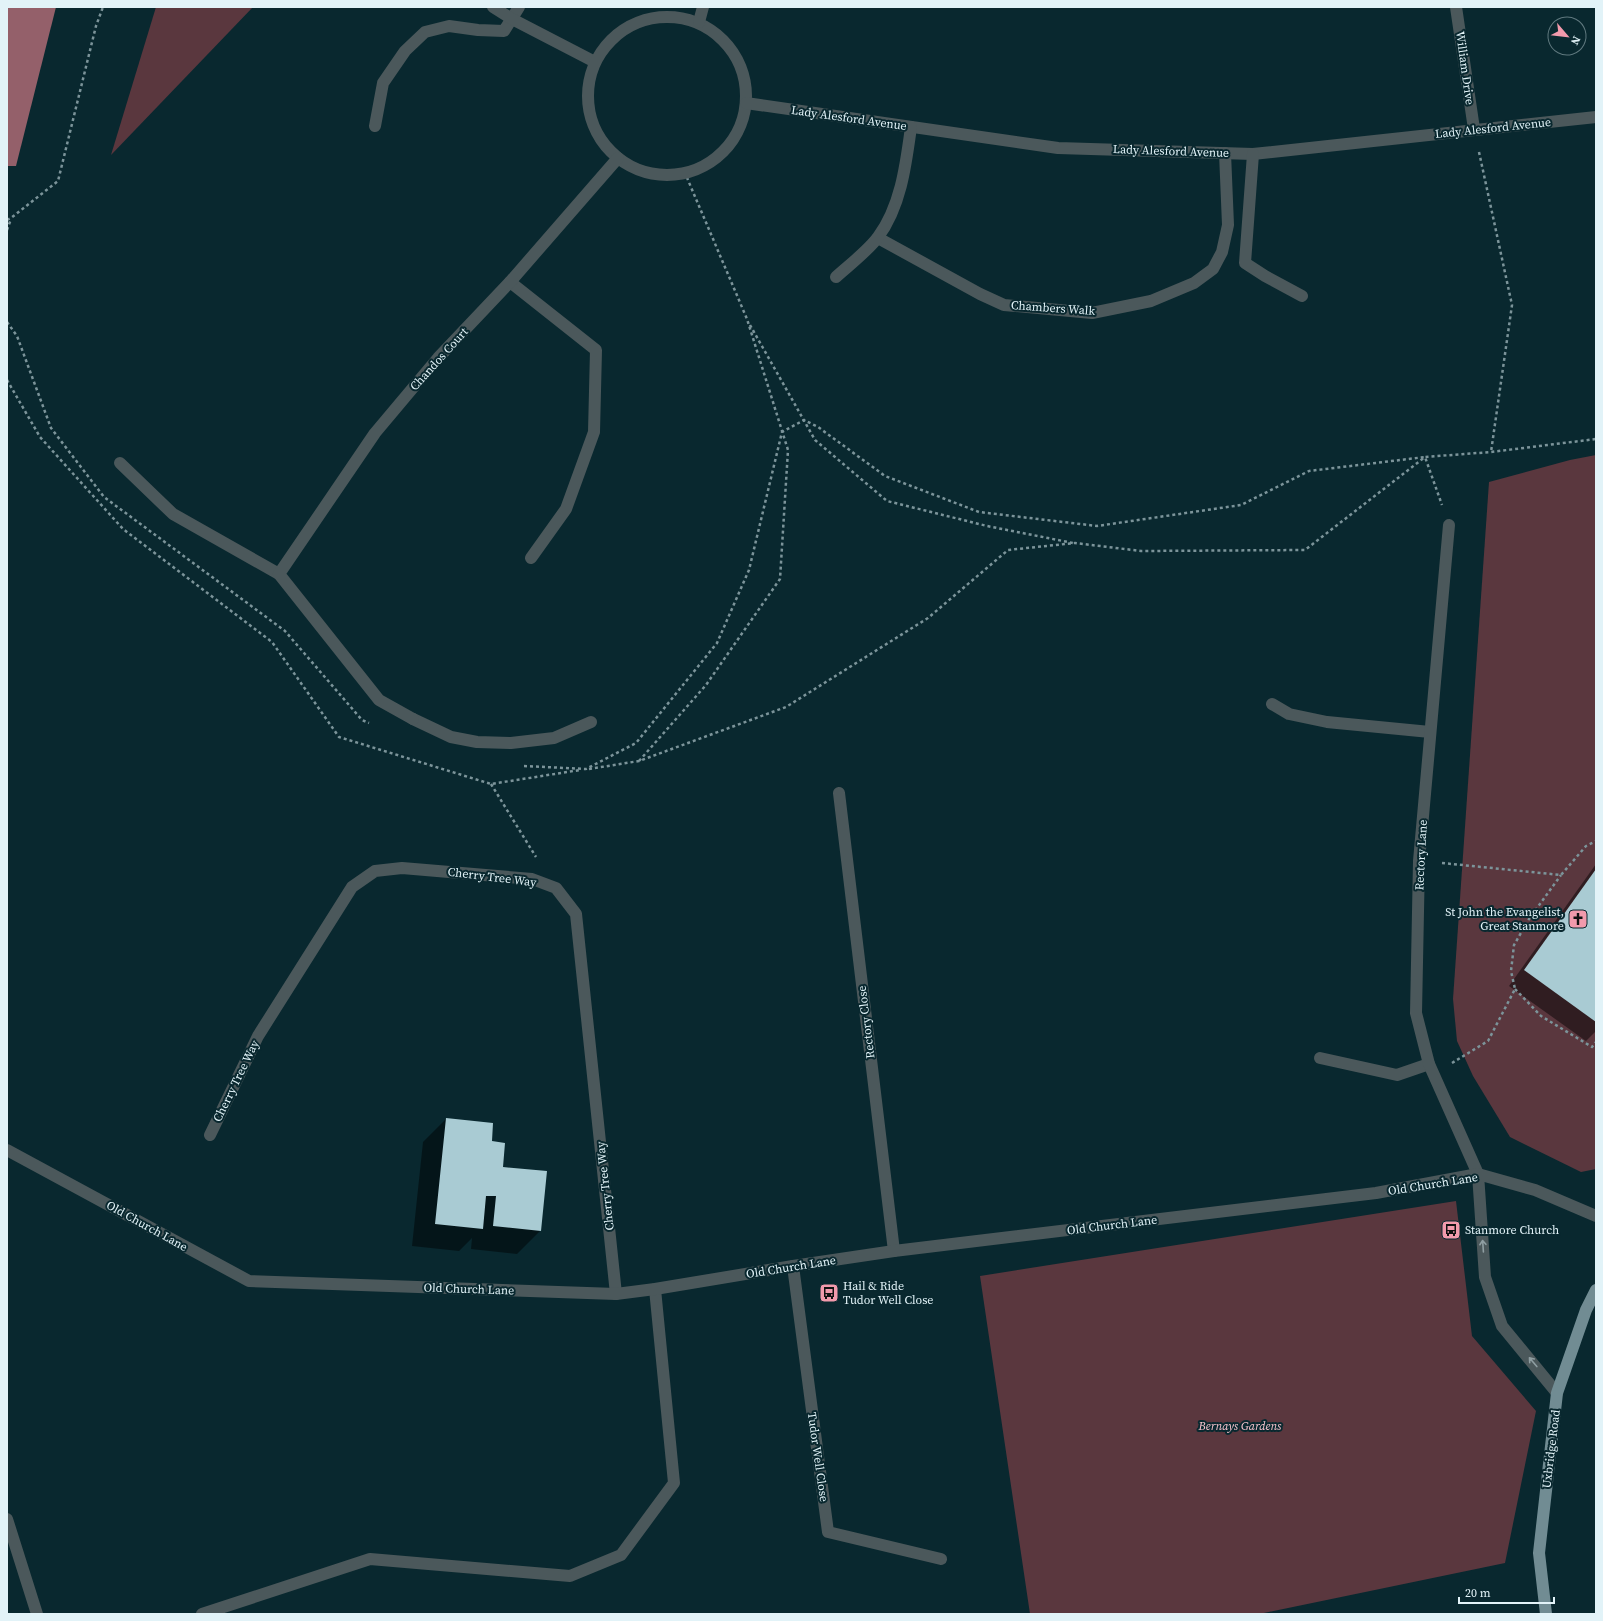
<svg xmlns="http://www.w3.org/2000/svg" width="1603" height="1621" font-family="'Source Serif 4',serif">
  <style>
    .green { fill: #5a373e }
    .water { fill: #94606a }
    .shadow { fill: #0007 }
    .building { fill: #a9cbd3 }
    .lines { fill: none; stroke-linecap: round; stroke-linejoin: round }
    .path { stroke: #7c949a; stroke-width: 2.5; stroke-dasharray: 3 3; stroke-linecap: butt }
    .service { stroke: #4b585b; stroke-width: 12 }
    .minor { stroke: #4b585b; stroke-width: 12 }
    .tertiary { stroke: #4b585b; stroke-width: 12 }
    .primary { stroke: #718c93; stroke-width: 12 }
    .oneway { stroke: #8f9ea2 }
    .labels { text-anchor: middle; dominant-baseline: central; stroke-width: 4; stroke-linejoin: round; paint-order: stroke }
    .street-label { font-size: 12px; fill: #e2f3f8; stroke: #09282f }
    .poi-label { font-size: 12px; fill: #e2f3f8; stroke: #09282f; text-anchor: start }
    .park-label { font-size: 12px; font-style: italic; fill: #f8c4ce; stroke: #09282f }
  </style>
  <rect width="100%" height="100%" fill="#09282f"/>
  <g class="green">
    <polygon points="156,7 253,7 111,155"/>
    <polygon points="1596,455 1596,1169 1581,1172 1510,1137 1473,1076 1457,1041 1453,999 1489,482 1570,460"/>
    <polygon points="1456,1201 1472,1336 1536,1411 1505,1563 1259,1614 1030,1614 980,1276"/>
  </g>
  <polygon class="water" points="7,7 56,7 16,166 7,166"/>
  <g class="shadow">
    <polygon points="1596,864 1596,1031 1586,1041 1509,986"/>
    <polygon points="446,1119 490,1142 502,1168 546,1172 540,1231 517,1254 471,1249 472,1238 459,1251 412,1246 423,1142"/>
  </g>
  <g class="building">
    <polygon points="1596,869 1596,1022 1524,970"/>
    <polygon points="446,1118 493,1123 492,1141 505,1143 503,1167 547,1171 541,1231 493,1226 496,1196 486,1196 483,1229 435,1224"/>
  </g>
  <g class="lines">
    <g class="path">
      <polyline points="1479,152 1512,305 1491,452"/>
      <polyline points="7,220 11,218 58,181 96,26 103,7"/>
      <polyline points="7,230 11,219"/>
      <polyline points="7,322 17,336 51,428 104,497 285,631 362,720 369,723"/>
      <polyline points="750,325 815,440 887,501 987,526 1073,543"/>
      <polyline points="7,380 40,437 123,529 272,642 339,737 491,784 580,770"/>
      <polyline points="639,761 706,685 780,579 788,450 747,319 685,173"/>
      <polyline points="524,766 586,769 636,743 717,643 749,570 782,432 804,420 818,427 885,476 979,512 1097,526 1241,505 1309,471 1425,457 1442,505"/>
      <polyline points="589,769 639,761 786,707 928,618 1008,550 1075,543 1141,551 1305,550 1425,457 1491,452 1596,439"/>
      <polyline points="491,784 536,857"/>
      <polyline points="1442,863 1561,875 1586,846 1596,841"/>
      <polyline points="1515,989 1541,1016 1592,1047 1596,1042"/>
      <polyline points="1452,1063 1488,1041 1515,989 1511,971 1514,945 1529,919 1561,875"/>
    </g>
    <g class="service">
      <polyline points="375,126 383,83 405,51 425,32 449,26 478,30 504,31 519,7"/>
      <polyline points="510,282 596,350 594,432 566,509 531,558"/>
      <polyline points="1272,704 1289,714 1327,722 1430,732"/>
      <polyline points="413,719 451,737 477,742 511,743 554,738 591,722"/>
      <polyline points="1320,1058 1397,1075 1429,1064"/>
    </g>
    <g class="minor">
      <polyline points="493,7 512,19 595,62"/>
      <polyline points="1456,7 1474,129"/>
      <circle cx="667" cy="96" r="79"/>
      <polyline points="699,22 703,7"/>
      <polyline points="746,103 1058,148 1253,154 1596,117"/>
      <polyline points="1253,154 1245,263 1265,276 1302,296"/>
      <polyline points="878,238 980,294 1004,305 1092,313 1151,301 1194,283 1213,269 1222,252 1228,225 1225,153"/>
      <path d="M836 277C848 266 869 250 878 237 901 206 906 164 911 127"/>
      <polyline points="120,463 173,514 279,574"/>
      <polyline points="1449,525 1419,861 1416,1013 1429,1064 1478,1174 1485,1277 1502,1326 1557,1393"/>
      <polyline points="413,719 379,700 279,574 375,433 438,358 510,282 618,158"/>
      <polyline points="839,793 894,1251"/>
      <polyline points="210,1135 258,1036 352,887 375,871 402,868 532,879 556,888 576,914 616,1294"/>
      <polyline points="793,1266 828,1532 941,1559"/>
      <polyline points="7,1519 37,1614"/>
      <polyline points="202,1614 370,1559 570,1576 621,1555 674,1483 655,1289"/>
    </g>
    <polyline class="tertiary" points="7,1150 249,1281 616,1294 655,1289 793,1266 894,1251 1376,1193 1478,1174 1535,1190 1596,1216"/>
    <polyline class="primary" points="1546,1614 1539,1553 1557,1393 1586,1310 1596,1290"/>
  </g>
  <defs><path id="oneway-shaft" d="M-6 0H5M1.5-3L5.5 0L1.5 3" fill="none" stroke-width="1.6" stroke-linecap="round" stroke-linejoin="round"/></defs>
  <g class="oneway">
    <use href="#oneway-shaft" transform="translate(1483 1246) rotate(-94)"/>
    <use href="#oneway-shaft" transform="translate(1533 1362) rotate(-130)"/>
  </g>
  <defs>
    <symbol id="church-square" viewBox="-11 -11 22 22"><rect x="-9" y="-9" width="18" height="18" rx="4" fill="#f29aac" stroke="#09282f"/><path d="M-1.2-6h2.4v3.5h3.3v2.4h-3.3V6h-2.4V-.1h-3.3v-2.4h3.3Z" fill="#111"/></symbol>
    <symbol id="bus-square" viewBox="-11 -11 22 22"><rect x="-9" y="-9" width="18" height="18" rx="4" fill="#f29aac" stroke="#09282f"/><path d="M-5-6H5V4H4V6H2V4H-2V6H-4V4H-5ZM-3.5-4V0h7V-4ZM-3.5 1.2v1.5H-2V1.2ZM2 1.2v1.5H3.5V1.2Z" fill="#111"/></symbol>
  </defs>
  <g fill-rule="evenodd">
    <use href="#church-square" x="1567" y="908" width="22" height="22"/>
    <use href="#bus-square" x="1440" y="1219" width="22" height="22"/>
    <use href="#bus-square" x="818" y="1282" width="22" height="22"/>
  </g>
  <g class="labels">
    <g class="street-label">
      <text transform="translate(1465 68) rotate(82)">William Drive</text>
      <text transform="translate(849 118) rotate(8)">Lady Alesford Avenue</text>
      <text transform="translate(1493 128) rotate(-6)">Lady Alesford Avenue</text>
      <text transform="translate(1171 151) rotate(2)">Lady Alesford Avenue</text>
      <text transform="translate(1053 308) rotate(4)">Chambers Walk</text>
      <text transform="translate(439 359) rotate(-48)">Chandos Court</text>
      <text transform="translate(1421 855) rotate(-87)">Rectory Lane</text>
      <text transform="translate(492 877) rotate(7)">Cherry Tree Way</text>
      <text transform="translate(866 1022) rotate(-97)">Rectory Close</text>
      <text transform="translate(236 1081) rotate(-64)">Cherry Tree Way</text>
      <text transform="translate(1433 1184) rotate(-9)">Old Church Lane</text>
      <text transform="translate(605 1186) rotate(-96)">Cherry Tree Way</text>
      <text transform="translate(1112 1225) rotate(-7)">Old Church Lane</text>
      <text transform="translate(147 1226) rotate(29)">Old Church Lane</text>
      <text transform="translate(791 1267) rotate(-9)">Old Church Lane</text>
      <text transform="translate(469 1289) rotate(2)">Old Church Lane</text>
      <text transform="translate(1551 1449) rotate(-83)">Uxbridge Road</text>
      <text transform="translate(818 1457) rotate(82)">Tudor Well Close</text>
    </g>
    <g class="poi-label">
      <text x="1564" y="912" text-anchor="end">St John the Evangelist,<tspan x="1564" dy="14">Great Stanmore</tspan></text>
      <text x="1465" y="1230">Stanmore Church</text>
      <text x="843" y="1286">Hail &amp; Ride<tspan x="843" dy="14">Tudor Well Close</tspan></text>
    </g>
    <g class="park-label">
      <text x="1240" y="1426">Bernays Gardens</text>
    </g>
  </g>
  <rect width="1603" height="1621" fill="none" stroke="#e2f3f8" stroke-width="16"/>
  <g transform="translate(1567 36) rotate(118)"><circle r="19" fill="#09282f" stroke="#60797f"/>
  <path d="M0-3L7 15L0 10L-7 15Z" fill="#f29aac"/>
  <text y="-6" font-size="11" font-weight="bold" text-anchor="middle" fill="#e2f3f8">N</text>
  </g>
  <path d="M1459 1597v6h95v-6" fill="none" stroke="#e2f3f8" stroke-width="2"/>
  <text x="1465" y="1597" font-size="12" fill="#e2f3f8" stroke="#09282f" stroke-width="3" paint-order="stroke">20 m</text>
</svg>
